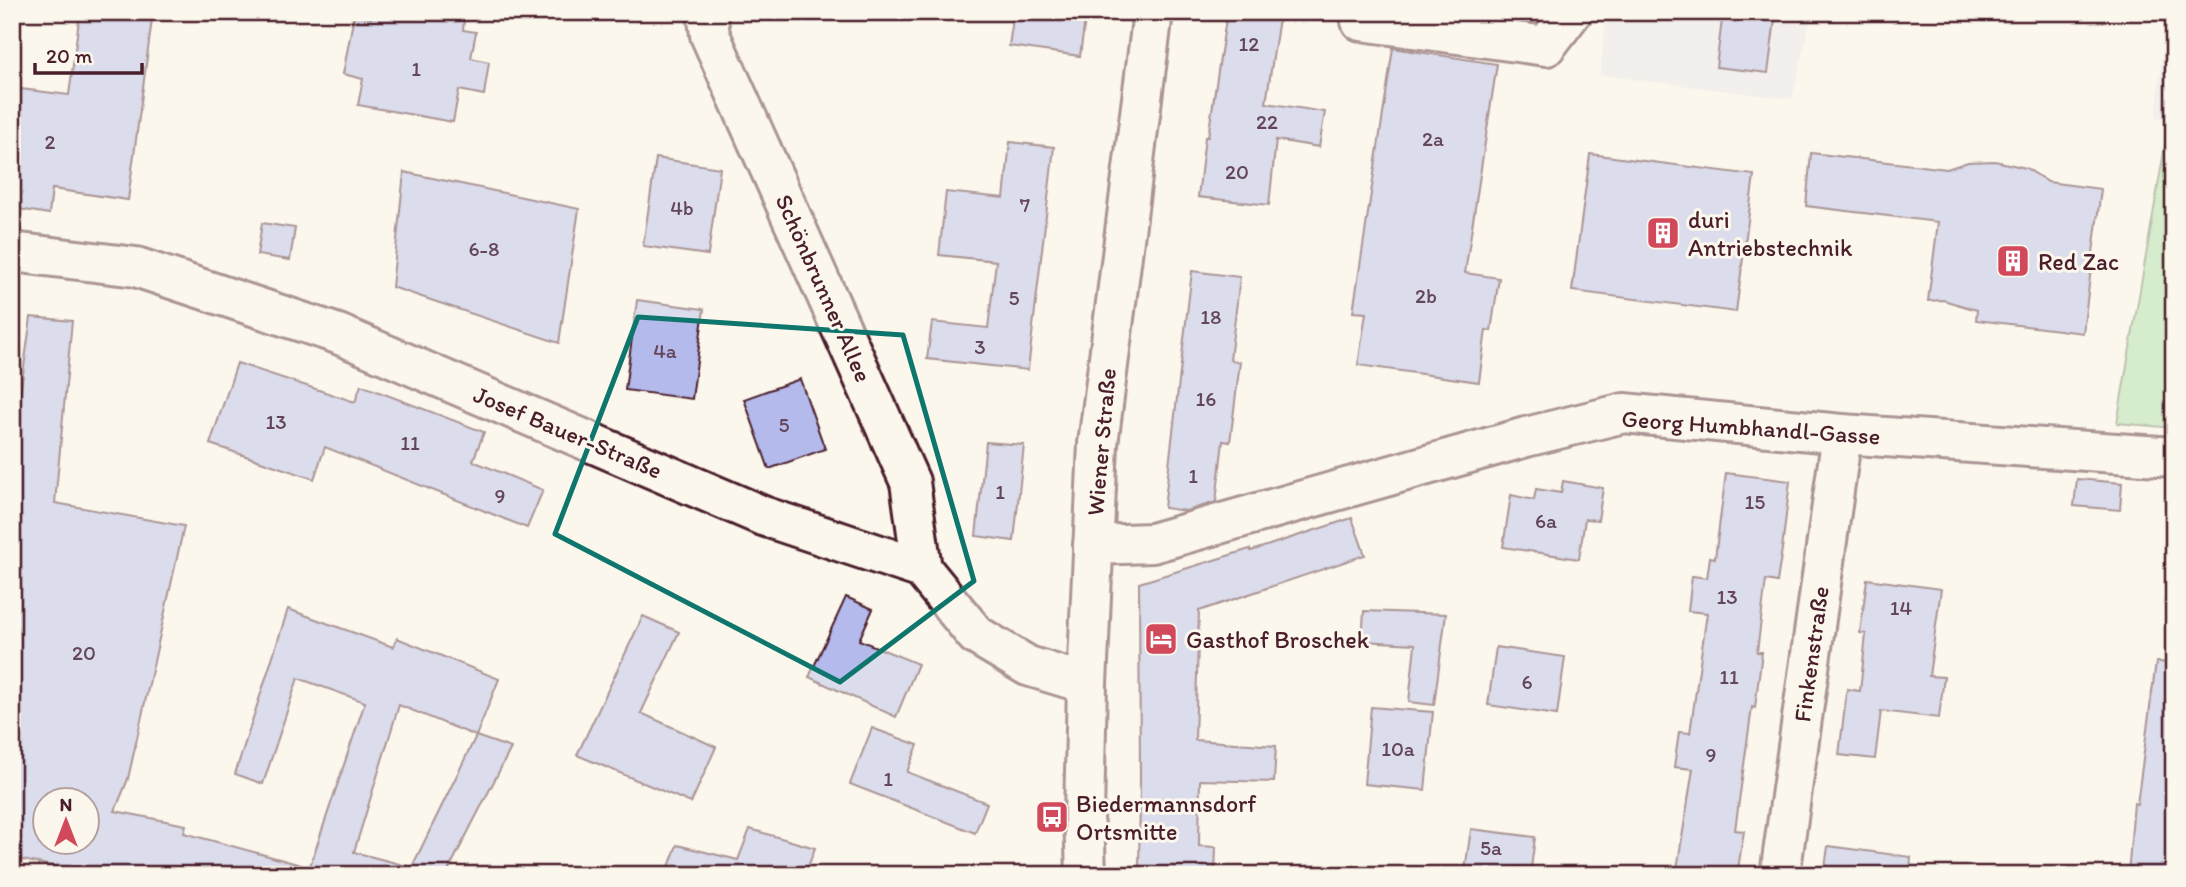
<svg xmlns="http://www.w3.org/2000/svg" width="2186" height="887" font-family="Itim,sans-serif">
  <style>
    .built { fill: #e6e5ec }
    .green { fill: #a6e0a5; stroke: #788068; stroke-width: 2 }
    .building { fill: #b4baec; stroke: #4a1f2b; stroke-width: 2; fill-rule: evenodd }
    .lines { fill: none; stroke-linecap: round; stroke-linejoin: round }
    .street-casing { stroke: #4a1f2b; stroke-width: 44 }
    .street { stroke: #fbf7ec; stroke-width: 38 }
    .marked { fill: none; stroke: #0f766e; stroke-width: 5; stroke-linejoin: round }
    .labels { text-anchor: middle; dominant-baseline: central; stroke-width: 6; stroke-linejoin: round; paint-order: stroke }
    .number-label { font-size: 21px; fill: #64465b }
    .poi-label { font-size: 24px; fill: #4a1f2b; stroke: #fbf7ec; text-anchor: start }
    .street-label { font-size: 24px; fill: #4a1f2b; stroke: #fbf7ec }
  </style>
  <rect width="100%" height="100%" fill="#fbf7ec"/>
  <filter id="ink" filterUnits="userSpaceOnUse"><feTurbulence type="fractalNoise" baseFrequency=".0143" numOctaves="2"/><feDisplacementMap in="SourceGraphic" scale="14" xChannelSelector="R" yChannelSelector="G"/><feConvolveMatrix kernelMatrix="1 2 1 2 8 2 1 2 1" color-interpolation-filters="sRGB"/></filter>
  <g filter="url(#ink)">
    <g class="built">
      <polygon points="1607,12 1812,12 1792,99 1600,75"/>
      <polygon points="2166,12 2174,12 2174,120 2156,118"/>
    </g>
    <polygon class="green" points="2167,134 2174,135 2174,428 2117,423"/>
    <g class="building">
      <polygon points="80,12 153,12 128,200 52,189 49,214 12,208 12,88 69,95"/>
      <polygon points="372,12 465,12 463,30 476,32 471,58 489,62 484,95 459,90 453,122 358,105 363,79 343,74 354,15 371,18"/>
      <polygon points="1014,12 1086,12 1080,56 1009,46"/>
      <polygon points="1227,12 1280,12 1266,103 1325,112 1319,147 1276,140 1269,205 1198,197 1205,137 1208,137"/>
      <polygon points="1723,12 1776,12 1768,73 1716,67"/>
      <polygon points="1393,48 1497,64 1465,273 1499,278 1491,331 1486,330 1479,382 1358,365 1366,313 1353,312"/>
      <polygon points="1010,142 1054,147 1028,370 927,359 932,322 988,328 996,261 939,255 946,192 1004,198"/>
      <polygon points="1811,153 1947,169 1968,162 1995,161 2026,168 2048,182 2101,189 2083,333 1976,320 1977,310 1943,300 1928,301 1938,222 1806,206"/>
      <polygon points="1590,154 1754,175 1736,312 1572,291"/>
      <polygon points="656,158 720,168 708,255 643,246"/>
      <polygon points="404,172 579,209 559,343 392,287"/>
      <polygon points="262,223 295,228 290,260 257,255"/>
      <polygon points="1192,271 1240,277 1230,360 1240,362 1230,442 1223,441 1216,502 1186,511 1164,508"/>
      <polygon points="637,300 704,309 692,399 625,390"/>
      <path d="M31 317 72 321 55 503 184 526 128 779 115 811 186 825 184 833 305 866 304 875H97L12 858V452ZM46 800H88V842H46Z"/>
      <polygon points="237,363 355,402 361,385 484,432 473,461 543,490 527,528 325,447 314,479 210,444"/>
      <polygon points="800,379 825,449 769,469 744,399"/>
      <polygon points="986,442 1024,445 1014,541 976,536"/>
      <polygon points="1726,473 1790,481 1782,549 1777,582 1766,580 1757,652 1762,652 1755,708 1752,707 1735,830 1744,831 1737,875 1676,875 1693,769 1674,767 1679,732 1690,733 1707,613 1688,611 1692,576 1707,578 1710,557 1715,558"/>
      <polygon points="2077,479 2122,483 2120,510 2074,506"/>
      <polygon points="1563,481 1603,488 1598,520 1585,519 1579,559 1503,547 1511,495 1534,500 1536,489 1561,493"/>
      <polygon points="1352,518 1365,555 1199,611 1195,740 1276,746 1274,782 1200,780 1199,846 1216,847 1215,875 1139,875 1140,779 1139,583 1250,549 1251,551"/>
      <polygon points="1867,579 1941,589 1929,676 1944,677 1939,718 1881,711 1875,759 1839,755 1847,689 1860,691 1866,634 1860,633"/>
      <polygon points="846,597 873,609 859,640 918,664 896,717 809,677"/>
      <polygon points="288,609 393,647 397,638 499,679 476,736 399,705 354,852 407,866 405,875 307,875 365,702 298,678 263,784 235,774"/>
      <polygon points="1364,611 1446,614 1434,705 1409,702 1415,644 1362,641"/>
      <polygon points="643,616 679,632 641,713 716,747 691,803 577,755"/>
      <polygon points="1496,647 1565,657 1557,715 1488,705"/>
      <polygon points="2156,662 2174,663 2174,875 2128,875 2134,803 2137,804"/>
      <polygon points="1371,707 1433,712 1425,790 1364,784"/>
      <polygon points="872,728 918,745 907,772 987,803 975,833 850,784"/>
      <polygon points="476,736 511,748 446,875 408,875"/>
      <polygon points="750,829 815,848 805,875 666,875 677,845 738,860"/>
      <polygon points="1471,829 1535,837 1531,869 1515,867 1514,875 1465,870"/>
      <polygon points="1828,846 1911,857 1910,875 1824,875"/>
    </g>
    <g class="lines">
      <defs>
        <g id="street">
          <polyline points="707,12 710,35 910,482 922,569"/>
          <polyline points="1361,21 1546,46 1572,12"/>
          <polyline points="12,252 136,267 338,334 763,516 922,569 976,635 1028,666 1087,684"/>
          <polyline points="1093,545 1152,543 1526,437 1624,413 1842,434 2174,457"/>
          <polyline points="1086,875 1084,815 1087,684 1098,444 1153,12"/>
          <polyline points="1780,875 1842,434"/>
        </g>
      </defs>
      <use href="#street" class="street-casing"/>
      <use href="#street" class="street"/>
    </g>
  </g>
  <path d="M0 0H2186V887H0ZM638 317 903 335 974 581 840 682 555 534Z" fill="#fbf7ec" fill-opacity=".55" fill-rule="evenodd"/>
  <path class="marked" d="M638 317 903 335 974 581 840 682 555 534Z"/>
  <defs>
    <symbol id="building-square" viewBox="-11 -11 22 22"><rect x="-9" y="-9" width="18" height="18" rx="4" fill="#d1495b" stroke="#fbf7ec"/><path d="M-4-6H4V6H1V3H-1V6H-4ZM-2.5-4.3h1.7v1.8h-1.7ZM.8-4.3h1.7v1.8H.8ZM-2.5-1h1.7V.8h-1.7ZM.8-1h1.7V.8H.8Z" fill="#fff"/></symbol>
    <symbol id="hotel-square" viewBox="-11 -11 22 22"><rect x="-9" y="-9" width="18" height="18" rx="4" fill="#d1495b" stroke="#fbf7ec"/><path d="M-6-4.5h1.5V1H6V5H4.5V3h-9V5H-6ZM-4 0a1.8 1.8 0 1 1 3.6 0ZM.5 0V-2.5h3Q6-2.5 6 0Z" fill="#fff"/></symbol>
    <symbol id="bus-square" viewBox="-11 -11 22 22"><rect x="-9" y="-9" width="18" height="18" rx="4" fill="#d1495b" stroke="#fbf7ec"/><path d="M-5-6H5V4H4V6H2V4H-2V6H-4V4H-5ZM-3.5-4V0h7V-4ZM-3.5 1.2v1.5H-2V1.2ZM2 1.2v1.5H3.5V1.2Z" fill="#fff"/></symbol>
  </defs>
  <g fill-rule="evenodd">
    <use href="#building-square" x="1644" y="214" width="38" height="38"/>
    <use href="#building-square" x="1994" y="242" width="38" height="38"/>
    <use href="#hotel-square" x="1142" y="620" width="38" height="38"/>
    <use href="#bus-square" x="1033" y="798" width="38" height="38"/>
  </g>
  <g class="labels">
    <g class="number-label">
      <text x="1249" y="43">12</text>
      <text x="416" y="68">1</text>
      <text x="1267" y="121">22</text>
      <text x="1433" y="138">2a</text>
      <text x="50" y="141">2</text>
      <text x="1237" y="171">20</text>
      <text x="1025" y="204">7</text>
      <text x="682" y="207">4b</text>
      <text x="484" y="248">6-8</text>
      <text x="1426" y="295">2b</text>
      <text x="1014" y="297">5</text>
      <text x="1211" y="316">18</text>
      <text x="980" y="346">3</text>
      <text x="665" y="350">4a</text>
      <text x="1206" y="398">16</text>
      <text x="276" y="421">13</text>
      <text x="784" y="424">5</text>
      <text x="410" y="442">11</text>
      <text x="1193" y="475">1</text>
      <text x="1000" y="491">1</text>
      <text x="500" y="495">9</text>
      <text x="1755" y="501">15</text>
      <text x="1546" y="520">6a</text>
      <text x="1727" y="596">13</text>
      <text x="1901" y="607">14</text>
      <text x="84" y="652">20</text>
      <text x="1729" y="676">11</text>
      <text x="1527" y="681">6</text>
      <text x="1398" y="748">10a</text>
      <text x="1711" y="754">9</text>
      <text x="888" y="778">1</text>
      <text x="1491" y="847">5a</text>
    </g>
    <g class="poi-label">
      <text x="1688" y="219">duri<tspan x="1688" dy="28">Antriebstechnik</tspan></text>
      <text x="2038" y="261">Red Zac</text>
      <text x="1186" y="639">Gasthof Broschek</text>
      <text x="1076" y="803">Biedermannsdorf<tspan x="1076" dy="28">Ortsmitte</tspan></text>
    </g>
    <g class="street-label">
      <text transform="translate(824 288) rotate(66)">Schönbrunner Allee</text>
      <text transform="translate(1751 427) rotate(4)">Georg Humbhandl-Gasse</text>
      <text transform="translate(568 432) rotate(23)">Josef Bauer-Straße</text>
      <text transform="translate(1101 442) rotate(-85)">Wiener Straße</text>
      <text transform="translate(1811 654) rotate(-82)">Finkenstraße</text>
    </g>
  </g>
  <rect width="2186" height="887" fill="none" stroke="#fbf7ec" stroke-width="42"/>
  <rect x="21" y="21" width="2144" height="845" fill="none" stroke="#4a1f2b" stroke-width="2.5" filter="url(#ink)"/>
  <g transform="translate(66 821)"><circle r="33" fill="#fbf7ec" stroke="#b4a19f" stroke-width="2"/>
  <path d="M0-5L12 26L0 18L-12 26Z" fill="#d1495b"/>
  <text y="-10" font-size="19" font-weight="bold" text-anchor="middle" fill="#4a1f2b">N</text>
  </g>
  <path d="M35 63v10h107v-10" fill="none" stroke="#4a1f2b" stroke-width="3.5"/>
  <text x="46" y="63" font-size="21" fill="#4a1f2b" stroke="#fbf7ec" stroke-width="5" paint-order="stroke">20 m</text>
</svg>
